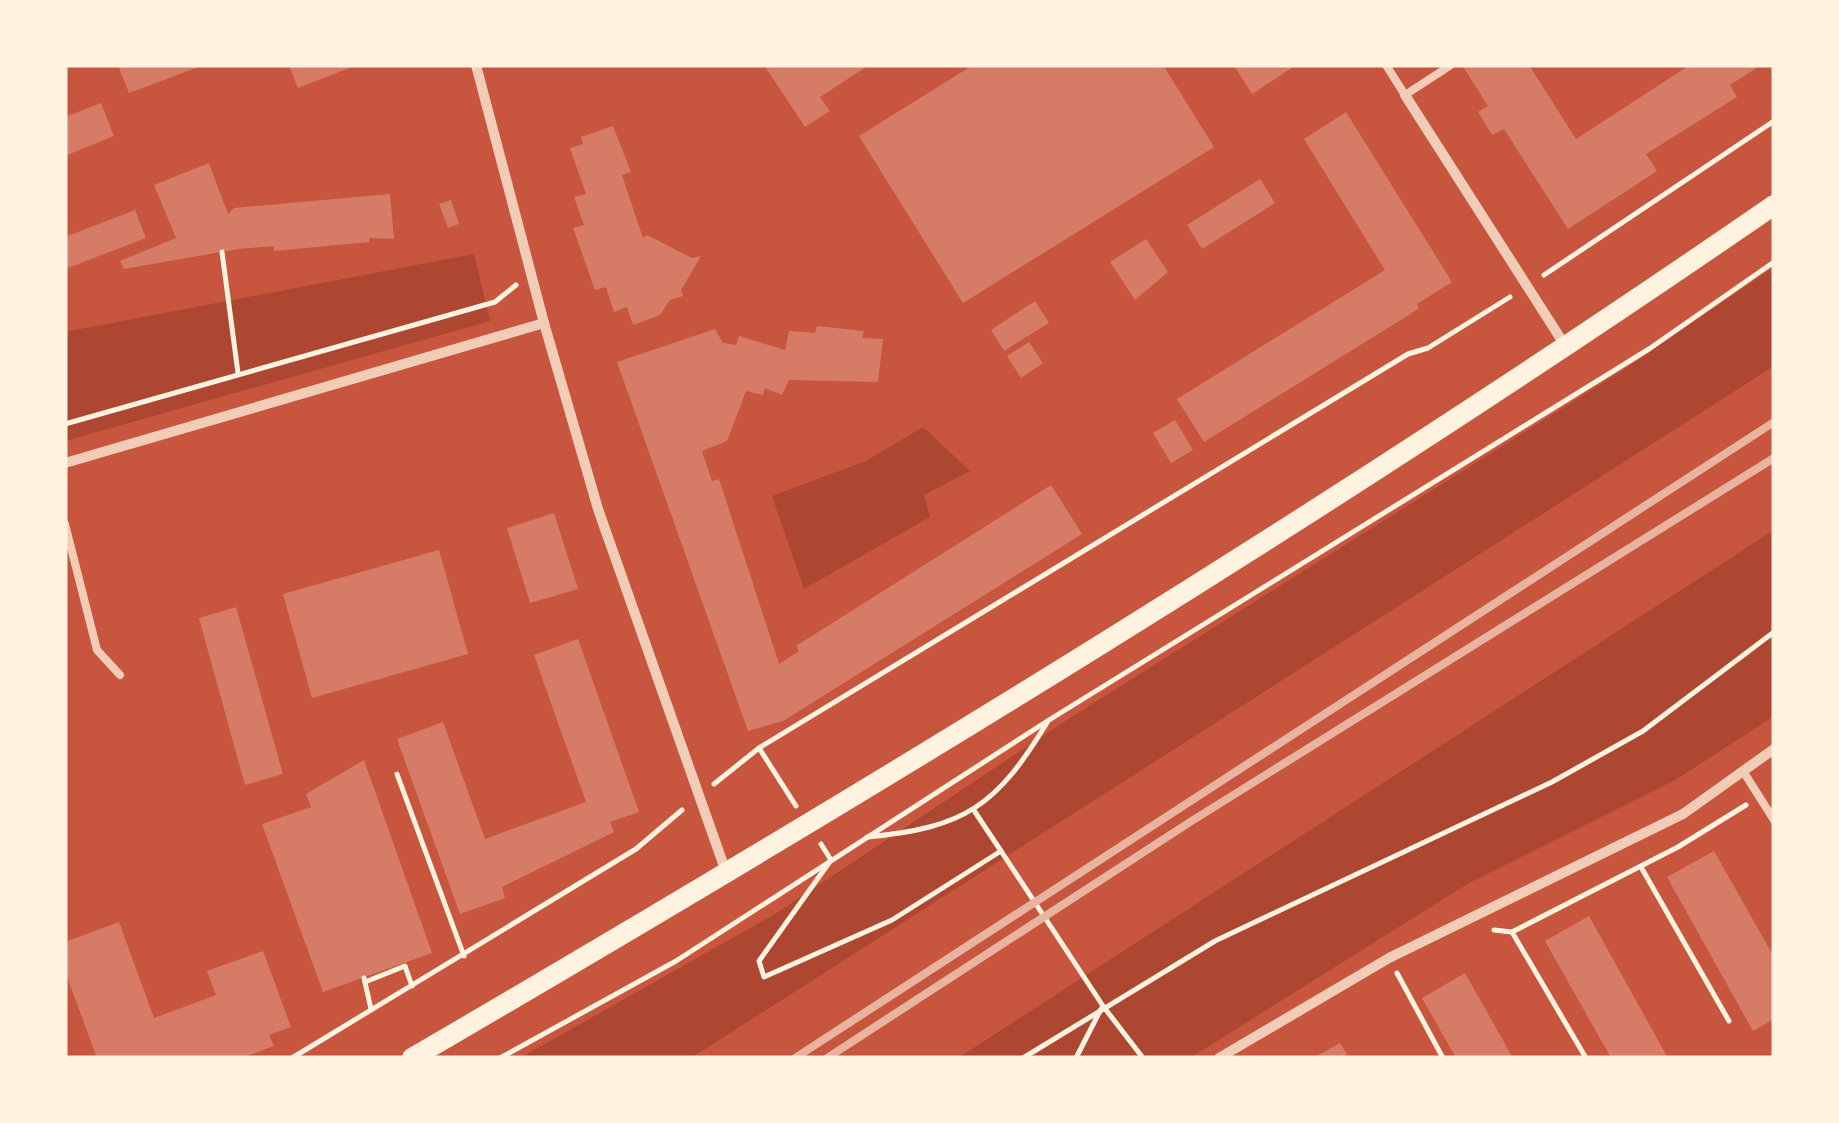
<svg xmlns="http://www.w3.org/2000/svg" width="1839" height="1123" font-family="'Open Sans',sans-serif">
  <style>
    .green { fill: #ae4732 }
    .building { fill: #d67c66 }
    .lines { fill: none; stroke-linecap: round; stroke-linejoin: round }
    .path { stroke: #fff3e0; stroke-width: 5 }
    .service { stroke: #f1ccb7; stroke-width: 8 }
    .minor { stroke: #f1ccb7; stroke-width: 10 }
    .secondary { stroke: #fff3e0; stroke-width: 20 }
    .rail { stroke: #e9b49f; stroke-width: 8 }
  </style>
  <rect width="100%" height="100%" fill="#c8553d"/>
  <g class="green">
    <polygon points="474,254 490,321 65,441 65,332"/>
    <polygon points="1774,267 1774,366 691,1058 520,1058 775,914 1073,716 1617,374"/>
    <polygon points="923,427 970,471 924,495 930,517 804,589 772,496 866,461"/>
    <polygon points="1774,530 1774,716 1677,779 1469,883 1190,1058 958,1058"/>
  </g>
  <g class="building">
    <polygon points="118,65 204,65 129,93"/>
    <polygon points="289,65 357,65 298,88"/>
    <polygon points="764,65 869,65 820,97 830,111 805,127"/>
    <polygon points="973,65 1163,65 1214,147 963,303 859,136"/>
    <polygon points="1234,65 1296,65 1252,94"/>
    <polygon points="1462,65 1529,65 1576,139 1690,65 1761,65 1730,85 1737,97 1646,154 1657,171 1568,229 1504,129 1492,135 1478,112 1488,106"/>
    <polygon points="101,103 114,136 65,156 65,117"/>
    <polygon points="1346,112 1452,282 1417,304 1419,308 1404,318 1204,442 1177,399 1385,270 1304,139"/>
    <polygon points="613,126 631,172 622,175 643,238 647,235 692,258 701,256 681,290 683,296 670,300 660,315 633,325 627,307 614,312 606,287 595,290 573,228 584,225 574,197 586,194 570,148 583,144 581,137"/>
    <polygon points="209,163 228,214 234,208 390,194 394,239 369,238 369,242 274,251 274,246 238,249 124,269 120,261 176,238 154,185"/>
    <polygon points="1260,179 1275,203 1202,249 1187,225"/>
    <polygon points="451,200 459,224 448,228 439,204"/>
    <polygon points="135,210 146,238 65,269 65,237"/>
    <polygon points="1146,239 1168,272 1135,300 1110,262"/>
    <polygon points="1035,301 1049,323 1004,351 991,330"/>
    <polygon points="817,326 864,331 862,338 883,339 878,382 789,380 782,395 765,388 763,395 746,391 727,441 702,451 712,481 719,479 779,664 799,651 796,646 1051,485 1082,534 783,721 748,731 617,362 715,329 723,343 736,345 739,336 785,350 789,331 815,333"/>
    <polygon points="1029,342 1043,363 1021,378 1007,356"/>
    <polygon points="1175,420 1193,450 1171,463 1153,433"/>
    <polygon points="554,513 578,589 530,603 507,528"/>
    <polygon points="439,550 468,654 312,698 283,594"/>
    <polygon points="236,607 283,774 245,785 199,618"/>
    <polygon points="578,639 639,812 610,822 614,832 502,887 505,898 460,914 397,739 443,722 485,839 586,802 534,655"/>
    <polygon points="364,760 432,953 323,992 262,824 311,807 306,794"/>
    <polygon points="1714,851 1774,957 1774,1019 1753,1031 1667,877"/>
    <polygon points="1589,916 1668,1058 1611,1058 1545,941"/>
    <polygon points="119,922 154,1018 216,995 207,971 263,951 291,1027 269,1035 274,1046 242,1058 97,1058 65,971 65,942"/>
    <polygon points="1465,973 1513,1058 1456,1058 1422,998"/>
    <polygon points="1340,1043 1349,1058 1313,1058"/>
  </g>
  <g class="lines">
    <g class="path">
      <polyline points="222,252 238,373"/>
      <polyline points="1544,275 1774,121"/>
      <polyline points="65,424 495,302 516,285"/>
      <polyline points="759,748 796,806"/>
      <polyline points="397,774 464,956"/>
      <polyline points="714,784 759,748 1408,354 1428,348 1510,297"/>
      <polyline points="975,812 1001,851"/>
      <path d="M867 837C965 828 997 806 1048 721"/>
      <polyline points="821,844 831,860 759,961 764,977 892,920 1001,851 1103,1006 1143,1058"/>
      <polyline points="1641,867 1729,1021"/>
      <polyline points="1494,930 1512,932 1678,847 1746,805"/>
      <polyline points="1512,932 1586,1058"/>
      <polyline points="1397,973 1443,1058"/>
      <polyline points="364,978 371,1009"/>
      <polyline points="365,982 405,966 412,986"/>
      <polyline points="292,1058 636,849 682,810"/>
      <polyline points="500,1058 676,961 1049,720 1649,349 1774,262"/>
      <polyline points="1023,1058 1215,941 1552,782 1643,731 1774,632"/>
      <polyline points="1076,1058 1101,1009"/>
    </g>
    <g class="service">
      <polyline points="1386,65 1405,95 1451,65"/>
      <polyline points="65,524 97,650 120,675"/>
      <polyline points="1743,771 1774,820"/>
    </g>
    <g class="minor">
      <polyline points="476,65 544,323 598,509 726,872"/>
      <polyline points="1405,95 1566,347"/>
      <polyline points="65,463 544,323"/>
      <polyline points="1219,1058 1389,958 1683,814 1774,749"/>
    </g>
    <path class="secondary" d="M412 1058C875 788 1333 509 1774 205"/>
    <g class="rail">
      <polyline points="795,1058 1774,422"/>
      <polyline points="827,1058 1190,822 1774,458"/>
    </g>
  </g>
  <rect width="1839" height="1123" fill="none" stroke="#fff3e0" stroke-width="135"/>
</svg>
